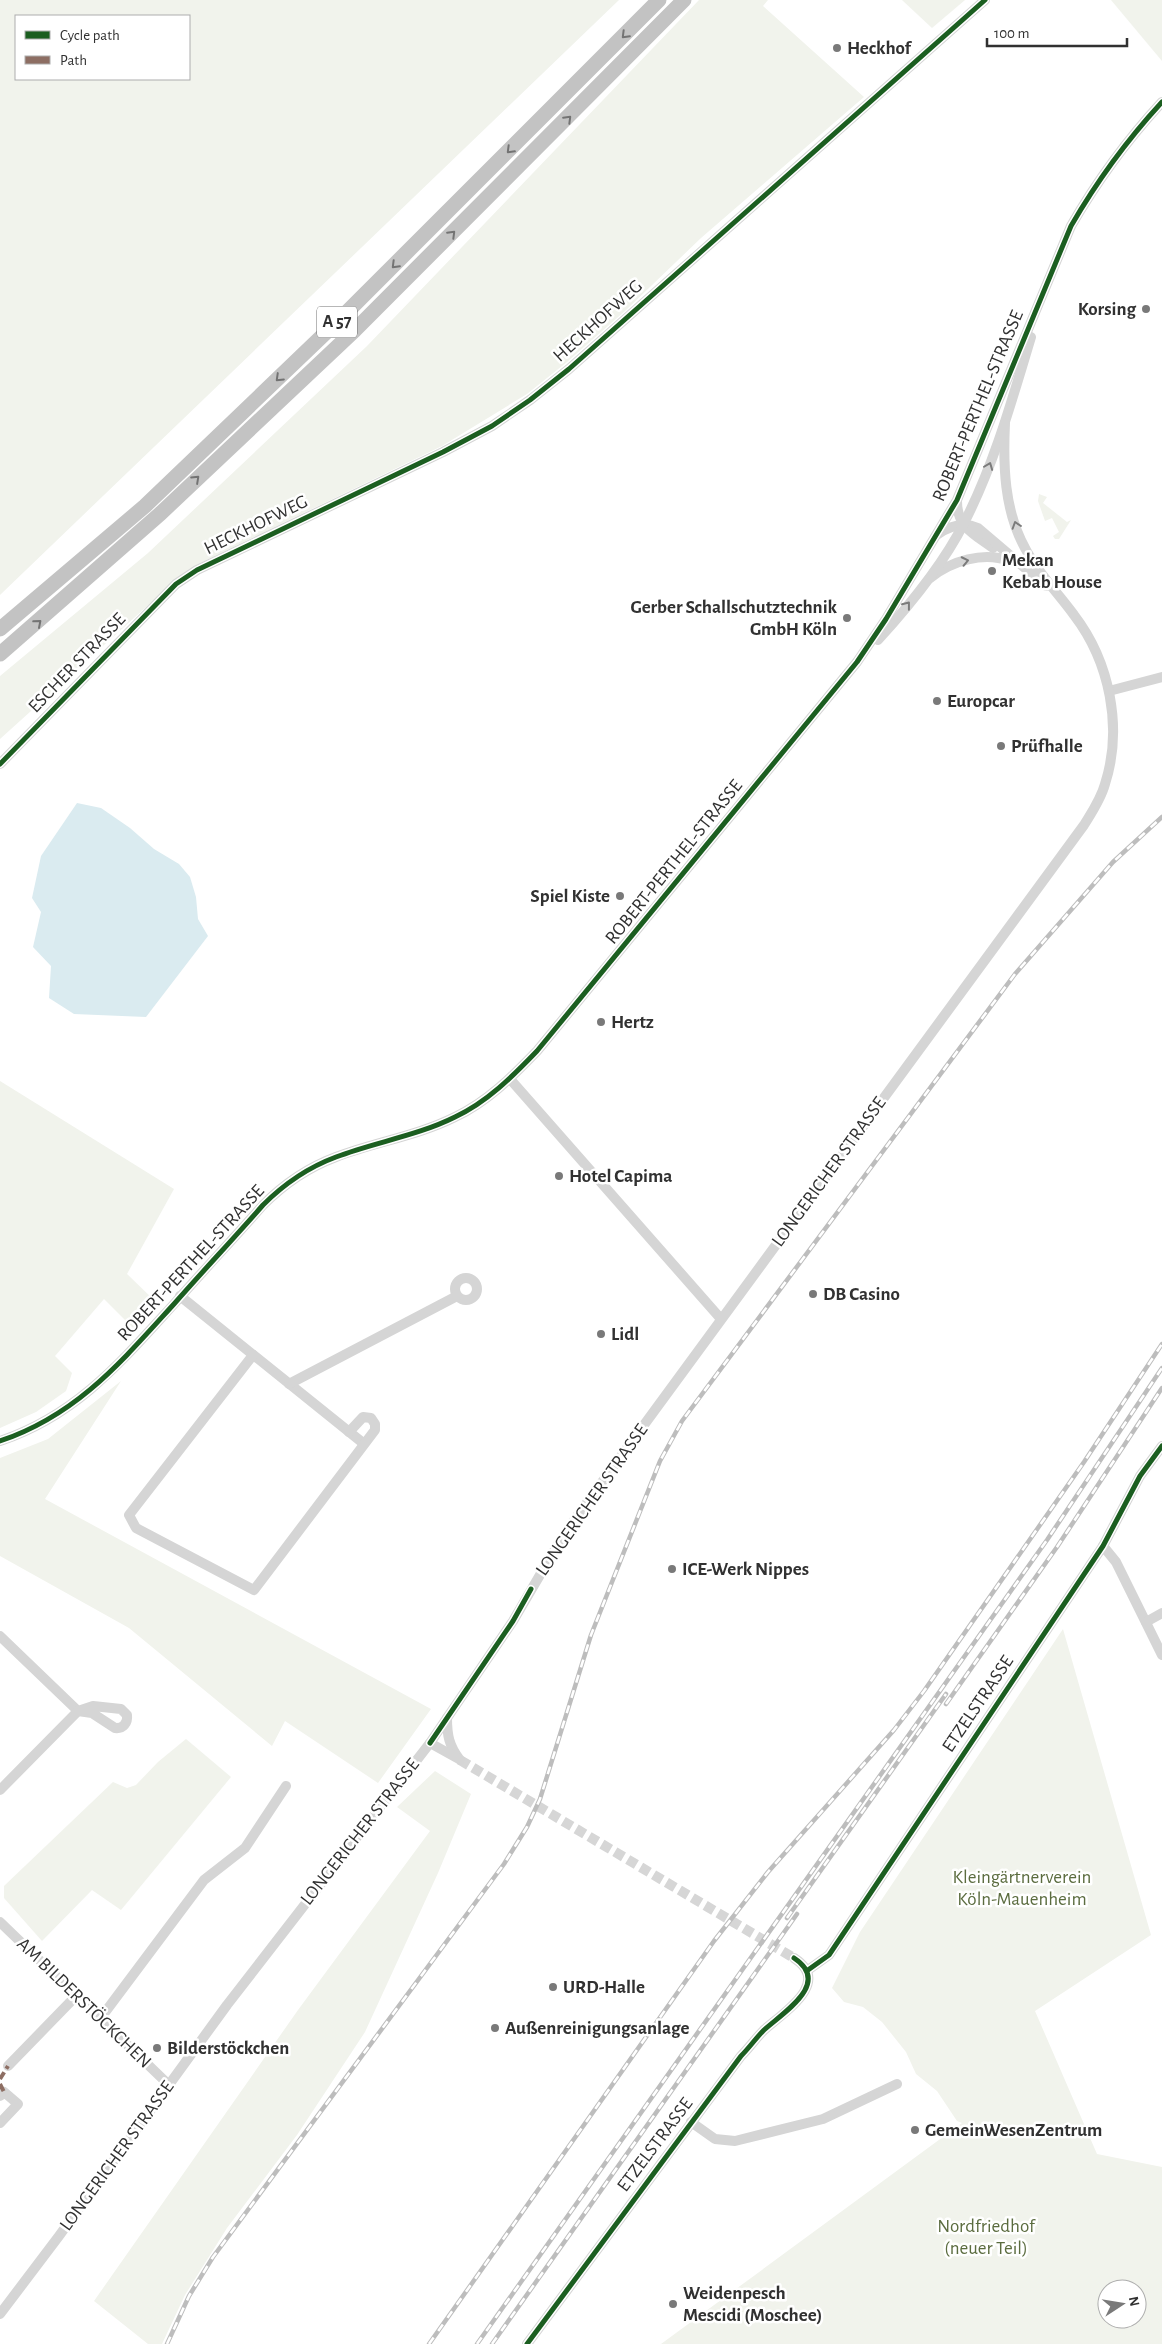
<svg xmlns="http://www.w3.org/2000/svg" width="1162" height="2344" font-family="'Alegreya Sans',sans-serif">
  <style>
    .green { fill: #f1f3ec; fill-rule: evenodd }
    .water { fill: #daebf0 }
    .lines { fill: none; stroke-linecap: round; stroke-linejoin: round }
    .minor-tunnel { stroke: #d6d6d6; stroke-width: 10; stroke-dasharray: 10 5; stroke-linecap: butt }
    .minor { stroke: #d5d5d5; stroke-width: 10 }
    .highway { stroke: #c3c3c3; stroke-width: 15 }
    .rail-casing { stroke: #bdbdbd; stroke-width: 4.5 }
    .rail { stroke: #fff; stroke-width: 2.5; stroke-dasharray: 8; stroke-linecap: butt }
    .quiet { stroke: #8d6e63; stroke-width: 4; stroke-dasharray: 8 4; stroke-linecap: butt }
    .cycleway-casing { stroke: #fff; stroke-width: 8 }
    .cycleway { stroke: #1b5e20; stroke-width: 5 }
    .oneway { stroke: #737373 }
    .oneway2 { stroke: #7b7b7b }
    .poi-dot { fill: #797979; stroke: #fff; stroke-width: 2 }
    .labels { text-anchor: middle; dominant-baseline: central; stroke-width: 5; stroke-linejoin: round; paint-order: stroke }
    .shield { fill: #fff; stroke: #6f6f6f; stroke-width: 1 }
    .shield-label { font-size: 18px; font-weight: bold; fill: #313131 }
    .poi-label { font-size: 19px; font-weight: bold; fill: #313131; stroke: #fff; text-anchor: start }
    .street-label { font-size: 19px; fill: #313131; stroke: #fff }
    .park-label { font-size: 19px; fill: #5b6c3f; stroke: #fff }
  </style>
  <rect width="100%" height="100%" fill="#fff"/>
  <g class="green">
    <path d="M0 0H619L0 595ZM16 16H189V79H16Z"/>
    <polygon points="699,0 768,0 763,6 864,97 701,238 625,311 567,362 527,394 442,446 196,565 175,581 0,739 0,676 148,553 367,346"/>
    <polygon points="902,0 965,0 932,28"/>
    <polygon points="1111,0 1162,0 1162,61"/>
    <polygon points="1039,494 1047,497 1043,503 1067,522 1071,520 1059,539 1055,539 1053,536 1059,532 1052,518 1045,521 1038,501"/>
    <polygon points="0,1081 174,1189 127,1274 157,1303 134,1329 104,1299 55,1356 72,1373 66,1391 36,1412 0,1428"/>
    <polygon points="121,1381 45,1499 431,1709 378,1783 285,1721 272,1746 129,1628 0,1556 0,1458 48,1439"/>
    <path d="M1063 1629 1151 1935 1035 2011 1097 2154 1162 2167V2344H661L962 2123 957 2121 937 2091 916 2074 906 2052 882 2022 863 2007 844 2002 832 1988 860 1932ZM1107 2289H1137V2319H1107Z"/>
    <polygon points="186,1739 231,1777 121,1910 92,1890 42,1941 4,1898 4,1886 113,1782 127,1788 136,1785 158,1762"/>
    <polygon points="435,1771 471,1794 438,1873 365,2032 297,2135 227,2228 185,2295 162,2344 148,2344 94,2301 298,2010 430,1831 397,1807"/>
  </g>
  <polygon class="water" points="77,803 101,808 130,828 154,849 179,864 190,877 196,897 198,919 208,936 146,1017 74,1014 49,998 51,966 33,947 41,912 32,898 41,856"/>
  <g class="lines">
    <polyline class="minor-tunnel" points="460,1760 794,1958"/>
    <g class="minor">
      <path d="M957 501C957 527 974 534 993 548"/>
      <path d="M938 534C950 526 964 522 978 528L1046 586"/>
      <path d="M930 578C951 561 984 551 1009 561"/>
      <path d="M878 640C908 607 944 563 964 523 994 465 1012 400 1031 337"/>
      <polyline points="1109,691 1162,677"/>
      <polyline points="0,764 176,584 197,570 443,452 492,426 530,400 569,369 985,0"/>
      <polyline points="510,1079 721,1319"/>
      <circle cx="466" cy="1289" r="11"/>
      <polyline points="180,1296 363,1443"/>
      <polyline points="253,1355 129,1515 136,1528 254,1590 375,1430 375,1424 371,1418 363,1417 349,1432"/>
      <polyline points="289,1384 457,1296"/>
      <path d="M0 1441C77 1415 121 1362 174 1304 203 1271 234 1238 263 1205 283 1185 309 1167 336 1157 375 1142 417 1136 455 1117 487 1102 512 1077 537 1051L857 662 886 619 957 500 1071 226C1097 181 1127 140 1162 102"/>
      <polyline points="1103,1546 1116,1562 1162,1655"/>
      <polyline points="1146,1622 1162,1613"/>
      <polyline points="0,1636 78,1711 0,1790"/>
      <path d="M93 1706 121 1709 127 1715C128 1723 123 1729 115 1728L92 1713 78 1711Z"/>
      <path d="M447 1718C447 1735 449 1746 460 1760"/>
      <polyline points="430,1743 457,1758"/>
      <polyline points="0,1922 169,2085"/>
      <polyline points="808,1970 829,1955 1103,1546 1140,1476 1162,1446"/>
      <polyline points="100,2019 204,1880 245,1848 286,1786"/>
      <polyline points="8,2066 76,1996"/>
      <polyline points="0,2096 4,2092 18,2104 0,2123"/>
      <polyline points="691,2122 715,2139 735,2141 823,2119 897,2084"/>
      <path d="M0 2314 59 2236 227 2005 430 1743 513 1621 564 1534 1084 825C1092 812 1101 799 1105 784 1123 728 1110 662 1074 615 1058 593 1038 573 1025 548 1004 510 1003 465 1005 423"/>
      <path d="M527 2344 741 2056C749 2048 756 2038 764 2030 784 2012 832 1983 794 1958"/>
    </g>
    <g class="highway">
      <polyline points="0,629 145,506 340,319 659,0"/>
      <polyline points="0,654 161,513 355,330 684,0"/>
    </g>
    <defs>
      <g id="rail">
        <polyline points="946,1704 1057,1547 1162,1388"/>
        <polyline points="787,1918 946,1694"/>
        <polyline points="167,2344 189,2296 213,2257 504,1864 527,1827 540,1799 591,1635 660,1461 682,1421 1015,974 1113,862 1162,817"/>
        <polyline points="429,2344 714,1941 768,1872 894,1730 924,1691 1084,1462 1162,1344"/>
        <polyline points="477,2344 1047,1540 1162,1368"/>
        <polyline points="492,2344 797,1914"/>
      </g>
    </defs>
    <use href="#rail" class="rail-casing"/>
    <use href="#rail" class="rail"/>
    <g class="quiet">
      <polyline points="0,2079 8,2066"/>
      <polyline points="0,2084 4,2092"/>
    </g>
    <defs>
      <g id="cycleway">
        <polyline points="0,764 176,584 197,570 443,452 492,426 530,400 569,369 985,0"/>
        <path d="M0 1441C77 1415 121 1362 174 1304 203 1271 234 1238 263 1205 283 1185 309 1167 336 1157 375 1142 417 1136 455 1117 487 1102 512 1077 537 1051L857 662 886 619 957 500 1071 226C1097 181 1127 140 1162 102"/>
        <polyline points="430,1743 513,1621 531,1589"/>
        <polyline points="808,1970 829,1955 1103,1546 1140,1476 1162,1446"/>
        <path d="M527 2344 741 2056C749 2048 756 2038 764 2030 784 2012 832 1983 794 1958"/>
      </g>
    </defs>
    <use href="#cycleway" class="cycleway-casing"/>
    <use href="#cycleway" class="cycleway"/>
  </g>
  <defs><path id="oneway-chevron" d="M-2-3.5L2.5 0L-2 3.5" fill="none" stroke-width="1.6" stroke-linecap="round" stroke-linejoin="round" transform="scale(1.25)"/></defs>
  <g class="oneway">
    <use href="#oneway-chevron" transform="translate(625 35) rotate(135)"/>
    <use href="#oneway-chevron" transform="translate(568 119) rotate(-45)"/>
    <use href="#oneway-chevron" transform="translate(510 150) rotate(135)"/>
    <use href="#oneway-chevron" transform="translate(452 234) rotate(-45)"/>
    <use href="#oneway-chevron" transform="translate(395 265) rotate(135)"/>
    <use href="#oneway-chevron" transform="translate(279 378) rotate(136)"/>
    <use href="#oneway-chevron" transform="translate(196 479) rotate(-43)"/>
    <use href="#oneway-chevron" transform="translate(38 623) rotate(-41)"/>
  </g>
  <g class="oneway2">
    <use href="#oneway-chevron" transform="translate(989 466) rotate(-69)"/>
    <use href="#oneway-chevron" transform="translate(1016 525) rotate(-108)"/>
    <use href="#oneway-chevron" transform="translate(965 561) rotate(-12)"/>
    <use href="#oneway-chevron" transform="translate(907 605) rotate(-52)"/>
  </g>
  <g class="poi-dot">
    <circle cx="837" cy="48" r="5"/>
    <circle cx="1146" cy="309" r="5"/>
    <circle cx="992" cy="571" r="5"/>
    <circle cx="847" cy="618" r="5"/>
    <circle cx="937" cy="701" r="5"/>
    <circle cx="1001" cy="746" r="5"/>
    <circle cx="620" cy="896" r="5"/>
    <circle cx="601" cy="1022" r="5"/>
    <circle cx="559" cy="1176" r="5"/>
    <circle cx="813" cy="1294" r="5"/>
    <circle cx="601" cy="1334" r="5"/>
    <circle cx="672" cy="1569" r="5"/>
    <circle cx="553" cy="1987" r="5"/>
    <circle cx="495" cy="2028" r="5"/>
    <circle cx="157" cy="2048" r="5"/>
    <circle cx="915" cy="2130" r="5"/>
    <circle cx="673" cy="2304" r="5"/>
  </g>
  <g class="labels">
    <rect class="shield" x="317" y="306.5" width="40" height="31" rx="4"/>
    <g class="shield-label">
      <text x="337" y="322">A 57</text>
    </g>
    <g class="poi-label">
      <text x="847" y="48">Heckhof</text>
      <text x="1136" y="309" text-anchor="end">Korsing</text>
      <text x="1002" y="560">Mekan<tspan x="1002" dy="22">Kebab House</tspan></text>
      <text x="837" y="607" text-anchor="end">Gerber Schallschutztechnik<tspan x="837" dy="22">GmbH Köln</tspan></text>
      <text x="947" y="701">Europcar</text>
      <text x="1011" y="746">Prüfhalle</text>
      <text x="610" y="896" text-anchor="end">Spiel Kiste</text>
      <text x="611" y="1022">Hertz</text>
      <text x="569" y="1176">Hotel Capima</text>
      <text x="823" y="1294">DB Casino</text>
      <text x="611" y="1334">Lidl</text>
      <text x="682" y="1569">ICE-Werk Nippes</text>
      <text x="563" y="1987">URD-Halle</text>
      <text x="505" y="2028">Außenreinigungsanlage</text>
      <text x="167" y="2048">Bilderstöckchen</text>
      <text x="925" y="2130">GemeinWesenZentrum</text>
      <text x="683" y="2293">Weidenpesch<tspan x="683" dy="22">Mescidi (Moschee)</tspan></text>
    </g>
    <g class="street-label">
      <text transform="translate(598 321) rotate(-42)">HECKHOFWEG</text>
      <text transform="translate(978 406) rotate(-67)">ROBERT-PERTHEL-STRASSE</text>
      <text transform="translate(256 525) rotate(-26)">HECKHOFWEG</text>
      <text transform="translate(77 663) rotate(-46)">ESCHER STRASSE</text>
      <text transform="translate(674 862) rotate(-51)">ROBERT-PERTHEL-STRASSE</text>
      <text transform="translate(829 1172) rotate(-54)">LONGERICHER STRASSE</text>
      <text transform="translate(191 1263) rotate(-47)">ROBERT-PERTHEL-STRASSE</text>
      <text transform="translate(592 1500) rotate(-55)">LONGERICHER STRASSE</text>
      <text transform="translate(978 1704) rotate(-56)">ETZELSTRASSE</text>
      <text transform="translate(360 1832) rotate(-52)">LONGERICHER STRASSE</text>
      <text transform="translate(84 2003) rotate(44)">AM BILDERSTÖCKCHEN</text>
      <text transform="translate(655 2145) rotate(-53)">ETZELSTRASSE</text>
      <text transform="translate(117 2156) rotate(-54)">LONGERICHER STRASSE</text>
    </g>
    <g class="park-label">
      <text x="1022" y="1877">Kleingärtnerverein<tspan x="1022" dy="22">Köln-Mauenheim</tspan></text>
      <text x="986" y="2226">Nordfriedhof<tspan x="986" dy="22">(neuer Teil)</tspan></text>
    </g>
  </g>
  <rect x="15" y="15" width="175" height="65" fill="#ffffff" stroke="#adadad"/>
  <rect x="25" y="31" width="25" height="8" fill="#1b5e20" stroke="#adadad"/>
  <text x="60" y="40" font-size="15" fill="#313131">Cycle path</text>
  <rect x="25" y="56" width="25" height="8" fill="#8d6e63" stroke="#adadad"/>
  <text x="60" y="65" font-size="15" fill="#313131">Path</text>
  <g transform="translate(1122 2304) rotate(78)"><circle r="24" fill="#ffffff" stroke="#adadad"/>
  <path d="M0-4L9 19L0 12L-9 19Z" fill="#797979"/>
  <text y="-8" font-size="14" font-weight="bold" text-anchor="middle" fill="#313131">N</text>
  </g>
  <path d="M987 38v8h140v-8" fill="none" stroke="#313131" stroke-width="2.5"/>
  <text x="994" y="38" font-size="15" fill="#313131" stroke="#ffffff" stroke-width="4" paint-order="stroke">100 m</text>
</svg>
